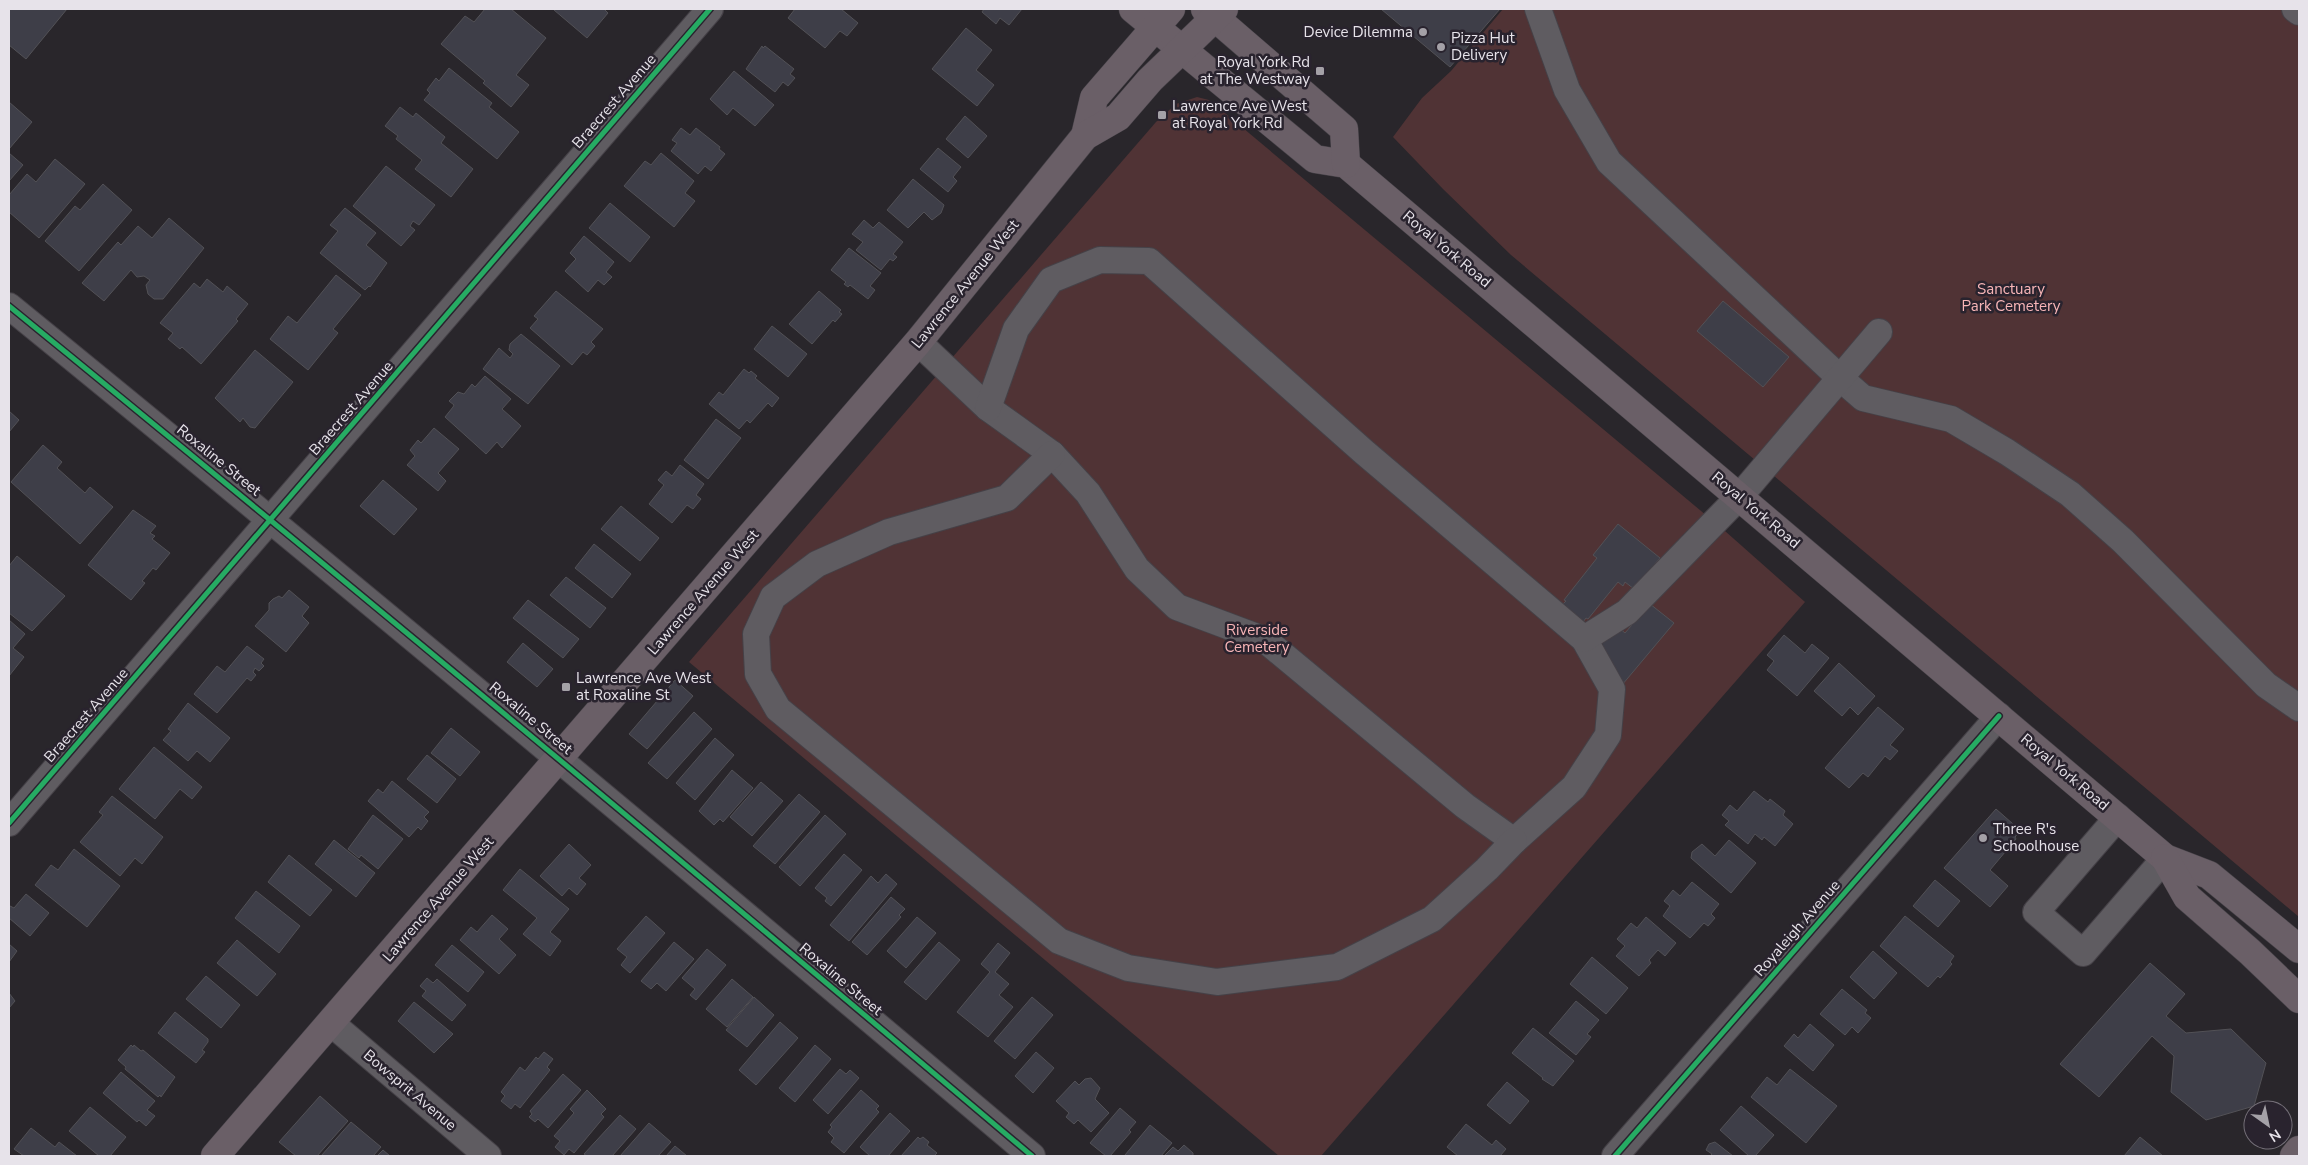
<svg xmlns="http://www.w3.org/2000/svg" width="2308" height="1165" font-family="'Nunito Sans',sans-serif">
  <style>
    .green { fill: #503335 }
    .building { fill: #3e3e48; stroke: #525156 }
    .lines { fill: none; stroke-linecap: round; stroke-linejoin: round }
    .minor-casing { stroke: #454147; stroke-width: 28 }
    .major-casing { stroke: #454147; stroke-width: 29 }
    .minor { stroke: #5f5c61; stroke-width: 26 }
    .major { stroke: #6a5f67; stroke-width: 28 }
    .cycleway-casing { stroke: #29232e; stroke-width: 8 }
    .cycleway { stroke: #26ab63; stroke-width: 5 }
    .poi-dot { fill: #a4a1a7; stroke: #29232e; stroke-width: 2 }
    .labels { text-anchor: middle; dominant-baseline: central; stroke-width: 5; stroke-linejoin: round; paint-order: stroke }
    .poi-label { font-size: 15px; fill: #e7e3ea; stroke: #29232e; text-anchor: start }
    .street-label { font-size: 15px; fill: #e7e3ea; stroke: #29232e }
    .park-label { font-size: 15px; fill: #f8b5b7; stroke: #29232e }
  </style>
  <rect width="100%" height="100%" fill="#29262b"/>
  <g class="green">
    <polygon points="1503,9 2299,9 2299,917 1511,255 1443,189 1393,137 1422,98 1451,71"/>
    <polygon points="1197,97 1209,100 1219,108 1725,531 1805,602 1321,1156 1279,1156 689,662 1156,122 1176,104"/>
  </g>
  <g class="building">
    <polygon points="9,9 67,9 26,59 9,45"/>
    <polygon points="485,9 511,9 546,38 516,75 529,85 511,107 483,83 485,81 441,44 465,16 474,22"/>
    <polygon points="555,9 604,9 608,13 587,38 554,10"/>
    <polygon points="795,9 841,9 858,23 847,36 840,31 825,48 788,18"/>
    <polygon points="984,9 1022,9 1009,25 1000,18 996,24 982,12"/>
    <polygon points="1381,9 1500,9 1450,67"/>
    <polygon points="966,28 992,50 976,70 994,85 977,106 932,69"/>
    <polygon points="762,46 763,48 765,46 794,69 790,74 795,78 788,86 783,82 775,92 746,69"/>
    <polygon points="449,68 492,103 489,107 519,132 497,159 424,100 430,93 427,90 436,78 439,81"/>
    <polygon points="734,71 774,105 755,126 733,108 727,115 710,99"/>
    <polygon points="9,102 32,122 9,149"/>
    <polygon points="400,107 413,117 416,113 445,137 441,143 473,169 451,197 415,169 422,160 396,139 398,136 385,126"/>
    <polygon points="965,116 987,136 968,158 946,139"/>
    <polygon points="681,128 690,135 696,128 720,147 719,149 725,154 711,171 705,166 698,174 671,151 677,143 672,140"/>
    <polygon points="938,148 961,167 953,177 957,181 948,192 920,169"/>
    <polygon points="9,153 23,165 9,181"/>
    <polygon points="661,153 694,181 685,193 695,201 674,227 624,186 645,161 651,165"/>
    <polygon points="55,159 85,184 39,238 9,212 9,195 27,174 36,182"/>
    <polygon points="386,166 435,205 419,225 413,221 410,226 415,230 401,246 353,206"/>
    <polygon points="913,179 944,205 941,213 932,220 924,212 908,228 887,210"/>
    <polygon points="103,184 132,210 79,271 45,241 75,206 80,210"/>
    <polygon points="610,203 650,237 630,262 589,228"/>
    <polygon points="345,208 376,233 366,245 387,263 370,287 369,286 365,290 320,253 338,231 330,225"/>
    <polygon points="169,218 204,248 163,299 154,299 148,294 146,285 150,280 144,276 137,277 131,270 104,301 82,283 118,242 121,245 138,226 152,238"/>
    <polygon points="864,220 873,228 879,222 903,242 893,254 897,257 893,261 890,259 881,270 856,250 863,242 852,234"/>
    <polygon points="584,236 614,262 606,272 612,277 604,285 598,280 588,292 565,271 576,259 570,253"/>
    <polygon points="849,248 881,273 870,286 875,290 868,299 850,285 848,287 844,284 846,282 831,270"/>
    <polygon points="336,275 361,295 333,329 338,333 308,370 270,339 288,316 297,323"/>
    <polygon points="207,279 223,292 227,286 248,304 236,319 238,321 201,364 182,347 180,349 168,339 173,333 160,323 194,283 200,288"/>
    <polygon points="556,291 603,329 591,342 595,346 587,355 583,352 572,365 530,328 538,319 534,316"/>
    <polygon points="819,291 841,310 839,312 842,314 835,322 833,320 812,344 789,324"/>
    <polygon points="1723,301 1789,357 1763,387 1697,331"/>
    <polygon points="772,326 807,354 788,377 754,349"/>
    <polygon points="521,334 560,366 528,404 483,369 499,348 510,358 513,354 509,350 510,344"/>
    <polygon points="255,350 293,382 255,428 250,427 243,418 240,422 215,398"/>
    <polygon points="744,369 749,373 751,371 757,376 755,378 779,398 772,407 768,403 750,423 747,420 739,429 709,404 719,392 723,395"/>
    <polygon points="485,376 511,399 502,409 521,426 502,448 497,442 486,454 445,417 453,407 454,405 449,401 458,392 464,394 472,384 475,387"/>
    <polygon points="9,411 19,420 9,432"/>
    <polygon points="716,419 741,438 708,479 684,460"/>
    <polygon points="434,428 459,449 438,473 446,481 438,491 407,465 415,456 410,450 418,440 421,443"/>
    <polygon points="43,445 62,462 57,468 85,493 90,487 113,507 80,544 11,482"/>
    <polygon points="680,465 704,484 696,495 701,499 693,509 687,505 672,523 649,504 664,485 658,480 666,471 672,476"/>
    <polygon points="383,480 417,509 394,535 360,506"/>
    <polygon points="621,506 659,538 640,561 601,529"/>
    <polygon points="133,510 156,526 150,533 155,536 152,539 170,553 156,570 153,568 142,581 145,583 131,600 88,565"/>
    <polygon points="1618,524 1660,558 1634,589 1625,582 1623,586 1618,582 1588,619 1586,618 1583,622 1562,605 1566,601 1564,600 1597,558 1593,555"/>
    <polygon points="594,544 631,574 612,598 575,568"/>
    <polygon points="17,556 65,596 32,631 9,613 9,566"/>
    <polygon points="566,577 606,608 590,628 550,595"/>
    <polygon points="289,590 309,607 302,616 309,623 286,652 255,626 269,610 269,603 273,599 279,596 282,598"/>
    <polygon points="528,600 579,639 563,658 513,618"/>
    <polygon points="1650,604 1674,623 1622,685 1598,646 1618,627 1625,633"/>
    <polygon points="9,620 25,634 13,648 24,657 9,676"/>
    <polygon points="1784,635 1805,653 1812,644 1829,658 1797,696 1767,670 1774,661 1767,655"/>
    <polygon points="523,643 553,669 537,687 507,662"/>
    <polygon points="247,646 264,659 261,663 264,666 259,671 255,668 253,672 256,675 251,681 247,678 217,713 194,694 217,666 225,672"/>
    <polygon points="1839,663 1875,696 1858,715 1850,707 1842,716 1814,691"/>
    <polygon points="675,680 693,696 647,749 629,734"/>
    <polygon points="188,703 230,738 210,762 197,751 188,761 163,740 171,731 168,729"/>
    <polygon points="1878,707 1904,729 1890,745 1898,751 1890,760 1885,756 1868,777 1863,773 1849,788 1825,768"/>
    <polygon points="694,712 712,729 667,779 648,763"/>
    <polygon points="451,728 480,752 460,776 431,753"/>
    <polygon points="715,738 734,755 695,800 676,783"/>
    <polygon points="154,747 202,787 192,799 180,789 155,819 119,789"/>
    <polygon points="427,755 456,779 437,803 407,779"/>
    <polygon points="732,770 753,788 723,822 720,819 714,825 699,811"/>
    <polygon points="392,781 429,812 424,817 428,821 421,830 418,827 409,837 368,801 378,789 383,793"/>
    <polygon points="761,782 783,801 752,836 730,817"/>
    <polygon points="1754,791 1768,802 1770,799 1785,811 1783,815 1793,824 1775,846 1764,837 1762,840 1755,834 1748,844 1725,825 1729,821 1722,815 1730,805 1737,811"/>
    <polygon points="799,794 820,812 775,864 753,846"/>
    <polygon points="112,796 163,837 142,864 135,858 120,876 80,842 103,815 99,812"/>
    <polygon points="1996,809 2021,831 2015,837 2016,839 1990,870 2008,886 1990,907 1944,868"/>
    <polygon points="373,815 403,839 378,869 361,855 359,858 348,849"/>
    <polygon points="825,815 846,834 800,886 779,867"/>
    <polygon points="334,840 375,873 356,897 315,864"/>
    <polygon points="1729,840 1756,863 1731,893 1691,858 1692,852 1702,844 1715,856"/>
    <polygon points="569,844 591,865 579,878 586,884 577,895 569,888 562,896 540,876"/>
    <polygon points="74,849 120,886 87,927 35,885 51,865 58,870"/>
    <polygon points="844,854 862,870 831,906 825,901 827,898 815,888"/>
    <polygon points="289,855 332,890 310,916 268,882"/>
    <polygon points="520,869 569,909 550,932 561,941 550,956 523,934 537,918 503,890"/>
    <polygon points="886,874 897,884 849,941 830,925 871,876 878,883"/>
    <polygon points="1935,880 1960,901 1938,927 1913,906"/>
    <polygon points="1692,882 1719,904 1711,914 1715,918 1708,926 1704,923 1690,938 1663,916 1670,906 1664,901 1673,890 1680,896"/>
    <polygon points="256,891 300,926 279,953 235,918"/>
    <polygon points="26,894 49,913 30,936 9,918 9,908 10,906 14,908"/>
    <polygon points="891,897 905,909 899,915 901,917 867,955 852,942"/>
    <polygon points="492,915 508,929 499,939 516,955 499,974 460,940 471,927 477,932"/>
    <polygon points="646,916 665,933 630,973 621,965 627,957 617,949"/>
    <polygon points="1905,916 1954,956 1950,962 1952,964 1940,978 1938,976 1928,987 1880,946"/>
    <polygon points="917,917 936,933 906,968 887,951"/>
    <polygon points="1646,917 1676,943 1665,956 1658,950 1649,960 1651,963 1639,976 1616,956 1625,946 1617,939 1631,923 1637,928"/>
    <polygon points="237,940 276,974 257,996 217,963"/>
    <polygon points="674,942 694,959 666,991 657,983 651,989 641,981"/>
    <polygon points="939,942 960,960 926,1000 904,982"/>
    <polygon points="998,943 1010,953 995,972 1009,984 999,995 1013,1007 988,1037 957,1012 990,972 981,964"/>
    <polygon points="9,944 17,951 9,962"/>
    <polygon points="452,945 484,972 468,992 435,965"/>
    <polygon points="707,949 726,965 696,1000 690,995 695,989 682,978"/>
    <polygon points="1873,951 1897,973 1874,999 1850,977"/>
    <polygon points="1592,957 1628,988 1606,1014 1570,984"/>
    <polygon points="2150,963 2185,994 2166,1016 2186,1033 2231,1029 2266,1063 2254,1106 2206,1120 2171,1092 2174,1056 2152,1036 2099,1097 2060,1064"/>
    <polygon points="206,976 240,1005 221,1028 186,999"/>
    <polygon points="427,978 433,983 437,979 466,1005 452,1021 422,996 426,991 420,986"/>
    <polygon points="732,979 753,997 727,1027 706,1009"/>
    <polygon points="1842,989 1867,1010 1865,1013 1871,1018 1858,1033 1852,1027 1845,1035 1820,1014"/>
    <polygon points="9,993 15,1001 9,1008"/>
    <polygon points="754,997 774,1015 747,1047 726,1030"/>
    <polygon points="1032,997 1053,1015 1015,1059 994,1041"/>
    <polygon points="1576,1001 1599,1020 1587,1034 1591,1037 1576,1055 1549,1033"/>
    <polygon points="414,1002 453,1034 434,1053 398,1021"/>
    <polygon points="175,1012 208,1039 208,1042 202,1050 205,1052 196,1063 158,1033"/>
    <polygon points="780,1022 798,1038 756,1085 739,1070"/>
    <polygon points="1810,1024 1834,1045 1813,1071 1784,1046 1794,1034 1798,1038"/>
    <polygon points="1533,1028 1574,1061 1553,1086 1542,1079 1543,1078 1512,1053"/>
    <polygon points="131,1045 133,1047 134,1045 141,1051 143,1050 175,1077 161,1097 160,1095 158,1097 125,1069 126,1067 118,1060"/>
    <polygon points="815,1045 831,1059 795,1102 779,1088"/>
    <polygon points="544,1052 553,1059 547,1067 550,1070 520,1108 515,1104 511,1109 501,1101 505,1096 501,1092 520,1067 525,1071 536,1057 538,1059"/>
    <polygon points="1036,1052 1054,1068 1033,1093 1015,1076"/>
    <polygon points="840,1069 846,1074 850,1070 859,1078 828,1114 813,1100"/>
    <polygon points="1790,1069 1837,1106 1806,1143 1751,1097 1767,1077 1777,1085"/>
    <polygon points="121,1072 155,1101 147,1110 155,1116 146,1126 139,1120 137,1122 103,1093"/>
    <polygon points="563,1074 581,1090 548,1128 538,1119 535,1122 529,1117 532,1114 530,1111"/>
    <polygon points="1091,1078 1100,1088 1095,1099 1109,1113 1091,1132 1078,1120 1074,1124 1066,1117 1069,1113 1056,1101 1075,1081 1079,1085 1085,1079"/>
    <polygon points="1507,1082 1529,1101 1510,1124 1487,1105"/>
    <polygon points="587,1090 606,1109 601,1114 604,1117 574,1153 569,1149 564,1155 555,1147 560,1141 554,1136 574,1113 570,1109"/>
    <polygon points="861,1090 879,1106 876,1109 879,1112 844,1153 831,1142 834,1138 828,1132 832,1127 830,1125"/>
    <polygon points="320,1096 348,1121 317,1156 296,1156 279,1142"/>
    <polygon points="1741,1106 1774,1135 1755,1156 1749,1156 1720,1130"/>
    <polygon points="90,1107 126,1137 110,1156 99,1156 69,1131"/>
    <polygon points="1120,1108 1136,1122 1129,1130 1131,1132 1110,1156 1106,1156 1090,1143"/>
    <polygon points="890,1113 910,1131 888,1156 870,1156 860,1147"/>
    <polygon points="620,1115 636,1129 612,1156 587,1156 584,1154"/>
    <polygon points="351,1122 381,1147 373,1156 321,1156"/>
    <polygon points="649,1123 671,1142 658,1156 620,1156"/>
    <polygon points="1466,1124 1492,1145 1496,1140 1506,1149 1500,1156 1458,1156 1447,1147"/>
    <polygon points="1150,1125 1172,1143 1161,1156 1127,1156 1125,1155"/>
    <polygon points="31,1128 55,1147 59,1142 77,1156 24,1156 14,1149"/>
    <polygon points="918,1137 920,1139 923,1137 929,1142 927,1145 937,1153 934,1156 901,1156"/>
    <polygon points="2140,1137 2163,1156 2124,1156"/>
    <polygon points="1715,1142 1733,1156 1710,1156 1712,1154 1706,1150 1709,1144"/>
    <polygon points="1184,1145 1193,1153 1193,1156 1164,1156 1173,1147 1178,1151"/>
    <polygon points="675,1146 687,1156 666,1156"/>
    <polygon points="383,1150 390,1156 377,1156"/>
  </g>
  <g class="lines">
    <defs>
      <g id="minor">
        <polyline points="1538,9 1567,90 1609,162 1840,378 1863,398 1951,419 2007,452 2070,494 2123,541 2266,685 2299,708"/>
        <polyline points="2295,9 2299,12"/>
        <path d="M9 306C353 586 693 870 1032 1156"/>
        <polyline points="918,342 988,408 1052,454 1088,493 1137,569 1177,607 1265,640 1465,806 1514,841 1574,787 1608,735 1612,689 1584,639"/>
        <polyline points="988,408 1016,329 1051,280 1100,260 1149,261 1364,452 1584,639 1627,612 1740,496 1879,332"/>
        <polyline points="1052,454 1007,498 889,532 817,564 773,597 756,634 758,674 778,709 1059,941 1128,968 1217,982 1337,967 1432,919 1487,869 1514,841"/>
        <polyline points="2118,817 2036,912 2083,953 2165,858"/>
        <polyline points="9,823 710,9"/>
        <polyline points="331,1023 488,1156"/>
        <polyline points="1615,1156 1999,716"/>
      </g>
      <g id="major">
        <polyline points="1133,9 1315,159 1346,164 2165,858 2209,875 2299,949"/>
        <polyline points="1205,9 1344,129 1346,164"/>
        <polyline points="1085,136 1094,98 1171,9"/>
        <polyline points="2165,858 2187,897 2250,952 2299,999"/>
        <polyline points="215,1156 918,342 1085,136 1118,117 1150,80 1224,9"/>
        <polyline points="2294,1156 2299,1150"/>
      </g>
    </defs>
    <use href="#minor" class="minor-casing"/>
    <use href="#major" class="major-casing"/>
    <use href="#minor" class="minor"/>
    <use href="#major" class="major"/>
    <defs>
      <g id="cycleway">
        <path d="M9 306C353 586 693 870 1032 1156"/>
        <polyline points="9,823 710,9"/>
        <polyline points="1615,1156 1999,716"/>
      </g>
    </defs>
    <use href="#cycleway" class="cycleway-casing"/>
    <use href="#cycleway" class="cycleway"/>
  </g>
  <g class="poi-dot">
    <circle cx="1423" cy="32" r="5"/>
    <circle cx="1441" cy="47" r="5"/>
    <rect x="1315" y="66" width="10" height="10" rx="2.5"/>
    <rect x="1157" y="110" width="10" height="10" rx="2.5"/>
    <rect x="561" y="682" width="10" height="10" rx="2.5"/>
    <circle cx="1983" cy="838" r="5"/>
  </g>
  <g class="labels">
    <g class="poi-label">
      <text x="1413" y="32" text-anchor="end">Device Dilemma</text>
      <text x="1451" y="38">Pizza Hut<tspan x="1451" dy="17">Delivery</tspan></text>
      <text x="1310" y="62" text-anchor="end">Royal York Rd<tspan x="1310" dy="17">at The Westway</tspan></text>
      <text x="1172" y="106">Lawrence Ave West<tspan x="1172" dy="17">at Royal York Rd</tspan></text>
      <text x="576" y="678">Lawrence Ave West<tspan x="576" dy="17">at Roxaline St</tspan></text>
      <text x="1993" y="829">Three R's<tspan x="1993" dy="17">Schoolhouse</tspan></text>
    </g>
    <g class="street-label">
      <text transform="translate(614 101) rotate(-49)">Braecrest Avenue</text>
      <text transform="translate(1447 249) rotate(40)">Royal York Road</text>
      <text transform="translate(965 284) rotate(-51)">Lawrence Avenue West</text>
      <text transform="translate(351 408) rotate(-49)">Braecrest Avenue</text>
      <text transform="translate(219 460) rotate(39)">Roxaline Street</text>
      <text transform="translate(1756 510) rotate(40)">Royal York Road</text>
      <text transform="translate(703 592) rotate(-49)">Lawrence Avenue West</text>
      <text transform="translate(86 715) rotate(-49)">Braecrest Avenue</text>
      <text transform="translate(531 718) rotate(40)">Roxaline Street</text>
      <text transform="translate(2065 772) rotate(40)">Royal York Road</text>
      <text transform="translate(438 899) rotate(-49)">Lawrence Avenue West</text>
      <text transform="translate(1797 928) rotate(-49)">Royaleigh Avenue</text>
      <text transform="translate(841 979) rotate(40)">Roxaline Street</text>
      <text transform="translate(410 1090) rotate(40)">Bowsprit Avenue</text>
    </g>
    <g class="park-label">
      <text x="2011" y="289">Sanctuary<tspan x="2011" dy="17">Park Cemetery</tspan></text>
      <text x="1257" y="630">Riverside<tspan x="1257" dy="17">Cemetery</tspan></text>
    </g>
  </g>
  <rect width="2308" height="1165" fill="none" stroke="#e7e3ea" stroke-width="20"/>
  <g transform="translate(2268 1125) rotate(147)"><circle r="24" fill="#29232e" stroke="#757079"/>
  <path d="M0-4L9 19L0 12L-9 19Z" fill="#a4a1a7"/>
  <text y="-8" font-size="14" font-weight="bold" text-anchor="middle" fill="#e7e3ea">N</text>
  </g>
</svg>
